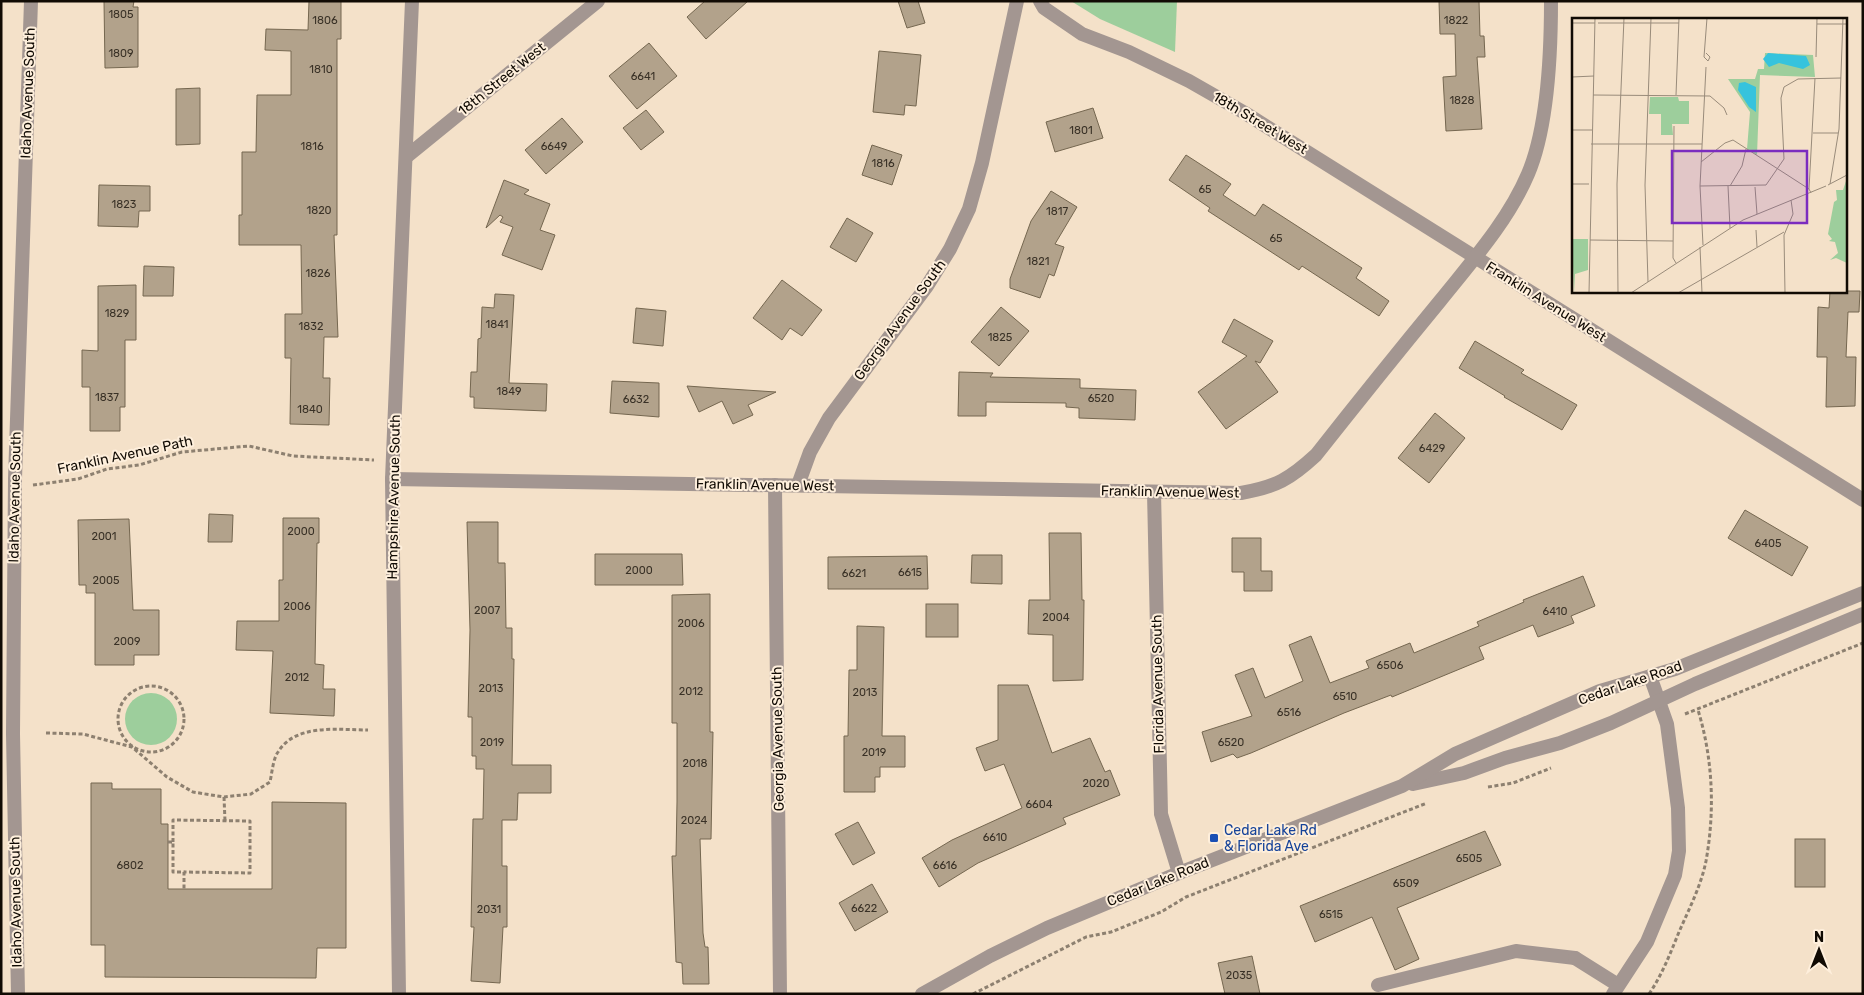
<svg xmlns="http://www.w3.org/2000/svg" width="1864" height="995" font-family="Rubik,sans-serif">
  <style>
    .green { fill: #9dce9c }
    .building { fill: #b2a28b; stroke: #756750 }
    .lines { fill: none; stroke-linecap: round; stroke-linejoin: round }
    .path { stroke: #8d8070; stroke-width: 3; stroke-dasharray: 4 2.5; stroke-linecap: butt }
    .service { stroke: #a39691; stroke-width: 14 }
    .minor { stroke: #a39691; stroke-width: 14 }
    .tertiary { stroke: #a39691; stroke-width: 14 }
    .transit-dot { fill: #1a4fb4; stroke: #feefdc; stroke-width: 2 }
    .labels { text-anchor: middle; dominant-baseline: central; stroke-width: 4; stroke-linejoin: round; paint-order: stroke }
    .number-label { font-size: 11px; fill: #393126 }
    .street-label { font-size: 14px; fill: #110b04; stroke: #feefdc }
    .transit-label { font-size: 14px; fill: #164399; stroke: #feefdc; text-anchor: start }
    .inset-road { fill: none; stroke: #998b7a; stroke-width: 1 }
    .view { fill: #7b2cbf; fill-opacity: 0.15; stroke: #7b2cbf; stroke-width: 2.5 }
    .inset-edge { fill: none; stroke: #110b04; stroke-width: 2.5 }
  </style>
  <rect width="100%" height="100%" fill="#f4e1c9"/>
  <g class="green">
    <polygon points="1071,1 1177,1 1175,52 1100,19"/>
    <circle cx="151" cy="719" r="26"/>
  </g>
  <g class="building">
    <polygon points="104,1 134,1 133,7 138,7 138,67 105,68"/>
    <polygon points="309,1 341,1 341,39 337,39 337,235 334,235 338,337 324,337 323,378 330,378 329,425 290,424 291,358 285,358 285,314 302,314 301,245 239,245 239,215 242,215 242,152 256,152 257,95 291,95 291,51 265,50 266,29 308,30"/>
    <polygon points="705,1 748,1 706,39 687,17"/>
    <polygon points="898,1 918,1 925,23 907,28"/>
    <polygon points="1439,1 1479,1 1480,36 1484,36 1485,57 1477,57 1482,129 1446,131 1443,77 1456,76 1455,34 1440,34"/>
    <polygon points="649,43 677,76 637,109 609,76"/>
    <polygon points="879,51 921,55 916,106 905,105 904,115 873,112"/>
    <polygon points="200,88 200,144 176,145 176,89"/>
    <polygon points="1093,108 1103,138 1055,152 1046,122"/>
    <polygon points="646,110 664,132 641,150 623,128"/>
    <polygon points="562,118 583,142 546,174 525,150"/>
    <polygon points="872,145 902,155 892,185 862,175"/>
    <polygon points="1186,155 1231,184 1223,195 1255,216 1263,204 1362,268 1356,278 1389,301 1379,316 1302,266 1299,270 1208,211 1210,208 1169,180"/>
    <polygon points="504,180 529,190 524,194 550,204 540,230 555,235 542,270 502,255 513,227 500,222 503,217 500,215 486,228"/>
    <polygon points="99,185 150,186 150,211 139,211 138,227 98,226"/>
    <polygon points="1051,191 1077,207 1055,244 1064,247 1054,276 1049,274 1040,298 1010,288 1010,279 1031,221"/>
    <polygon points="847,218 873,233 856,262 830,247"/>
    <polygon points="144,266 174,267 173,296 143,296"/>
    <polygon points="782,280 822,310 802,336 790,328 782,340 753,318"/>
    <polygon points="136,285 136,340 125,340 125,407 120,407 120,431 90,431 90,387 82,387 82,350 98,351 98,286"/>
    <polygon points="1830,291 1860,291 1859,312 1848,312 1846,357 1856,357 1855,406 1826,407 1827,357 1817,357 1818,307 1829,308"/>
    <polygon points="495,294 514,295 509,383 547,384 546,411 474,408 474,397 470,397 471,372 477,372 478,339 481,338 482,307 494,308"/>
    <polygon points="1001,307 1029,331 999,366 971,342"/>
    <polygon points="636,308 666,311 663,346 633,343"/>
    <polygon points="1234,319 1273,341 1260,363 1255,361 1278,392 1226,429 1198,392 1247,356 1222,342"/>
    <polygon points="1475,341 1524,370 1521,373 1577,405 1562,430 1504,397 1505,396 1459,368"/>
    <polygon points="959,372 993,373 990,377 1080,379 1080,388 1136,390 1135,420 1079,418 1079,408 1066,407 1066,403 986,402 986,416 958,416"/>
    <polygon points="612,381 659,383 659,417 610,413"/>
    <polygon points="687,386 715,388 776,392 748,405 753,415 733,424 722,401 699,412"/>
    <polygon points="1435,413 1465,438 1429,483 1398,458"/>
    <polygon points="1745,510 1808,547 1792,576 1728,538"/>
    <polygon points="209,514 233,515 232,542 208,542"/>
    <polygon points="283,518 319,518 319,543 317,543 315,664 324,665 323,689 335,689 334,716 270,713 273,651 236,650 237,621 279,621 279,580 283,580"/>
    <polygon points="129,519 133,610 159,610 159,655 134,655 134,665 95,665 95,593 86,593 86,585 79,585 78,520"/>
    <polygon points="467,522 498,522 498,563 505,563 506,628 512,628 512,659 514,659 512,765 551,765 551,793 518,793 517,820 502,820 502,866 507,866 507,927 503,927 500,983 471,981 474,927 471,927 473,819 483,819 484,769 476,769 476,756 472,756 472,717 468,717 470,630"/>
    <polygon points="1049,533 1081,533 1082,600 1084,600 1083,680 1053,681 1053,635 1028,634 1029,600 1050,600"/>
    <polygon points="1232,538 1261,538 1261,571 1272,571 1272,591 1244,591 1244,572 1232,572"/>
    <polygon points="595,554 682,554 683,585 595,585"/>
    <polygon points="972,555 1002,555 1002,584 971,583"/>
    <polygon points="927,556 928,589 828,589 828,557"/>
    <polygon points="1583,576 1595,606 1571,616 1574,623 1538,637 1533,625 1479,647 1484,659 1392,697 1391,695 1344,713 1251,753 1237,758 1233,754 1211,762 1202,732 1252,716 1235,675 1253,668 1265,698 1303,681 1289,645 1311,636 1330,683 1369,668 1366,661 1410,643 1414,653 1479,626 1477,622 1524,602 1523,600"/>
    <polygon points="710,594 710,732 713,732 711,839 700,839 703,933 705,947 708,947 709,984 683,984 682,963 676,962 672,856 676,856 677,802 677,723 672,723 672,595"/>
    <rect x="926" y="604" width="32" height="33"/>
    <polygon points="857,626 884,627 882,736 905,736 905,767 880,767 880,777 875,777 875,792 844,792 844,736 848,736 849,670 857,670"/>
    <polygon points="998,685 1028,685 1052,753 1090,738 1105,772 1110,770 1120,795 1063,818 1066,824 978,863 939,887 922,858 952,840 1022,808 1004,764 985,771 976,748 998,740"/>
    <polygon points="91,783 112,783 112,789 161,789 161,824 168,824 168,889 272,889 272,802 346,803 346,948 317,948 316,978 105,977 105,945 91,945"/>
    <polygon points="858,822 875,853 853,865 835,834"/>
    <polygon points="1485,831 1501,865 1397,908 1419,959 1395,970 1372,917 1315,942 1300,906"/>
    <rect x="1795" y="839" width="30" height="48"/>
    <polygon points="872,884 888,912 855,931 839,903"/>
    <polygon points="1252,956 1260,994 1225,994 1218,963"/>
  </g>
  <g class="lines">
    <g class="path">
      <polyline points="33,485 78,479 107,469 139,465 182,452 249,446 293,456 374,460"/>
      <circle cx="151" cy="719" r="33"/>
      <polyline points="1685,714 1863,643"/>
      <path d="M46 733 83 734 132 747 167 777 193 792 224 797 251 794 270 782C272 773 273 759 278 752 296 723 338 730 368 730"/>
      <polyline points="1488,787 1513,783 1551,768"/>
      <polyline points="224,797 225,821"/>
      <polyline points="168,842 173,842 173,872 184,872 184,889"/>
      <polyline points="173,842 173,820 250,821 250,873 184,872"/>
      <polyline points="973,994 1086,937 1111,932 1161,912 1186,897 1427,803"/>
      <path d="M1649 994C1662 975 1670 954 1679 932 1689 909 1701 886 1706 861 1715 811 1713 759 1698 710"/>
    </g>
    <polyline class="service" points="1378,985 1516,951 1575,958"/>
    <g class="minor">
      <polyline points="1040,1 1044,8 1082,34 1129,52 1189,81 1245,113 1863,500"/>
      <polyline points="406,157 598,1"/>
      <path d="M392 479 1241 493C1276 487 1290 479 1316 455 1357 403 1398 352 1440 301 1472 261 1508 221 1528 174 1548 127 1551 52 1551 1"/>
      <polyline points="775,485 780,994"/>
      <polyline points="798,485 810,452 829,418 927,286 950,249 969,209 982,163 1017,1"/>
      <polyline points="1154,492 1161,814 1179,873"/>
      <polyline points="1575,958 1618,985"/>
      <polyline points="18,994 13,734 15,479 31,1"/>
      <polyline points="399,994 392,479 412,1"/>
      <polyline points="1613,994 1647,942 1675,875 1679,851 1678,808 1667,724 1650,676"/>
    </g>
    <g class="tertiary">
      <polyline points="1413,784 1464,773 1505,758 1560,743 1611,723 1695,684 1863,614"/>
      <polyline points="922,994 990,956 1047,928 1179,873 1402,786 1455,754 1600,691 1675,669 1863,593"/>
    </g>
  </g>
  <rect class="transit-dot" x="1209" y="833" width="10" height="10" rx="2.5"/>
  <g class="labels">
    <g class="number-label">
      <text x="121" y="14">1805</text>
      <text x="325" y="20">1806</text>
      <text x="1456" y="20">1822</text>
      <text x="121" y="53">1809</text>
      <text x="321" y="69">1810</text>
      <text x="643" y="76">6641</text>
      <text x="1462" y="100">1828</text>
      <text x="1081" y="130">1801</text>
      <text x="312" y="146">1816</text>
      <text x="554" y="146">6649</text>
      <text x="883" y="163">1816</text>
      <text x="1205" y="189">65</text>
      <text x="124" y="204">1823</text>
      <text x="319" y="210">1820</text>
      <text x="1057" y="211">1817</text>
      <text x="1276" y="238">65</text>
      <text x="1038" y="261">1821</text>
      <text x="318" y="273">1826</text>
      <text x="117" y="313">1829</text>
      <text x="497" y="324">1841</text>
      <text x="311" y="326">1832</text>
      <text x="1000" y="337">1825</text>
      <text x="509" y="391">1849</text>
      <text x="107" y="397">1837</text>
      <text x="1101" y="398">6520</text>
      <text x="636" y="399">6632</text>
      <text x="310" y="409">1840</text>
      <text x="1432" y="448">6429</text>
      <text x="301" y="531">2000</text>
      <text x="104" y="536">2001</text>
      <text x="1768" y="543">6405</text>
      <text x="639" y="570">2000</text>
      <text x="910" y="572">6615</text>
      <text x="854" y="573">6621</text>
      <text x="106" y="580">2005</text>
      <text x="297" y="606">2006</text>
      <text x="487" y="610">2007</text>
      <text x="1555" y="611">6410</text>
      <text x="1056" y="617">2004</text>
      <text x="691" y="623">2006</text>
      <text x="127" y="641">2009</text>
      <text x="1390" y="665">6506</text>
      <text x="297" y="677">2012</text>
      <text x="491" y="688">2013</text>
      <text x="691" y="691">2012</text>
      <text x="865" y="692">2013</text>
      <text x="1345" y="696">6510</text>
      <text x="1289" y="712">6516</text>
      <text x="492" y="742">2019</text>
      <text x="1231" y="742">6520</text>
      <text x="874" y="752">2019</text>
      <text x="695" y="763">2018</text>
      <text x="1096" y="783">2020</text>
      <text x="1039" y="804">6604</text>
      <text x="694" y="820">2024</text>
      <text x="995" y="837">6610</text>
      <text x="1469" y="858">6505</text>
      <text x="130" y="865">6802</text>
      <text x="945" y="865">6616</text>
      <text x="1406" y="883">6509</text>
      <text x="864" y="908">6622</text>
      <text x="489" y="909">2031</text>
      <text x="1331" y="914">6515</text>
      <text x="1239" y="975">2035</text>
    </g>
    <g class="street-label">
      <text transform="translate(502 79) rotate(-39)">18th Street West</text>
      <text transform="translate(28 93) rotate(-88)">Idaho Avenue South</text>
      <text transform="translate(1260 123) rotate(31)">18th Street West</text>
      <text transform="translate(1546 302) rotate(32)">Franklin Avenue West</text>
      <text transform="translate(900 320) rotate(-54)">Georgia Avenue South</text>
      <text transform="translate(125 455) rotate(-12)">Franklin Avenue Path</text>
      <text transform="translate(765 485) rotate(1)">Franklin Avenue West</text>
      <text transform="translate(1170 492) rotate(1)">Franklin Avenue West</text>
      <text transform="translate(15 497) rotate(-89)">Idaho Avenue South</text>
      <text transform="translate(394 497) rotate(-89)">Hampshire Avenue South</text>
      <text transform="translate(1630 683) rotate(-19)">Cedar Lake Road</text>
      <text transform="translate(1158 684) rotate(-91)">Florida Avenue South</text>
      <text transform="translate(778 739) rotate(-91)">Georgia Avenue South</text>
      <text transform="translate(1158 882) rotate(-22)">Cedar Lake Road</text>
      <text transform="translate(16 902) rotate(-91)">Idaho Avenue South</text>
    </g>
    <g class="transit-label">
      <text x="1224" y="830">Cedar Lake Rd<tspan x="1224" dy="16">&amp; Florida Ave</tspan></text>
    </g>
  </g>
  <g transform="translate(1572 18)">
    <rect width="275" height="275" fill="#f4e1c9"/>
    <path d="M193 35 241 37 243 59 188 57 185 137 175 131 178 94 156 61H183L186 51H192ZM78 79H106L107 83H117V106H100L101 117H89V96H77ZM275 160V245L264 240 258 242 266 235 263 224 257 223 260 221 256 216 262 184 265 182 264 172H271ZM0 221H16V252L3 256 2 275Z" fill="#9dce9c"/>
    <path d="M196 35 234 38 238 47 231 51 207 45 197 49 191 41ZM173 64 184 69V94L177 89 166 72 167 65Z" fill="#36c3dd"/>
    <path class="inset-road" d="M0 5H23M26 5H107M245 6H275M134 35 138 39 136 43 132 39 135 0M244 39 245 0M0 59 22 58M21 77 138 78 152 90 155 97M104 77 107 0M102 108 101 240 104 245M0 112H20M241 115H266M19 126H130M129 144 153 125 161 122 237 171 239 175M0 166H17M258 166 267 111 271 0M256 167 275 157M128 168 194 167 212 141 209 80 212 69 226 61 269 60M156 168 158 210M158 168 170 148 174 131M183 169 185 196M237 171 243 60M184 212 185 229M18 222 101 223M131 227 128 168 134 49M128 229 130 275M76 264 73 167 79 0M17 275 23 0M46 275 45 166 52 0M59 275 171 202 254 168M106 275 212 214M213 275 212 217 221 196 219 182"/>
    <path class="view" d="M100 133H235V205H100Z"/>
    <rect width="275" height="275" class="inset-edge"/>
  </g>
  <rect width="1864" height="995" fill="none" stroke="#110b04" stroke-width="5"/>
  <g transform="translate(1819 950)" stroke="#feefdc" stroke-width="4" paint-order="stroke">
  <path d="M0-4L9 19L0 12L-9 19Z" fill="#110b04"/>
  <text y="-8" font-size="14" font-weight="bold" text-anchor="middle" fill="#110b04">N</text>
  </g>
</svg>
